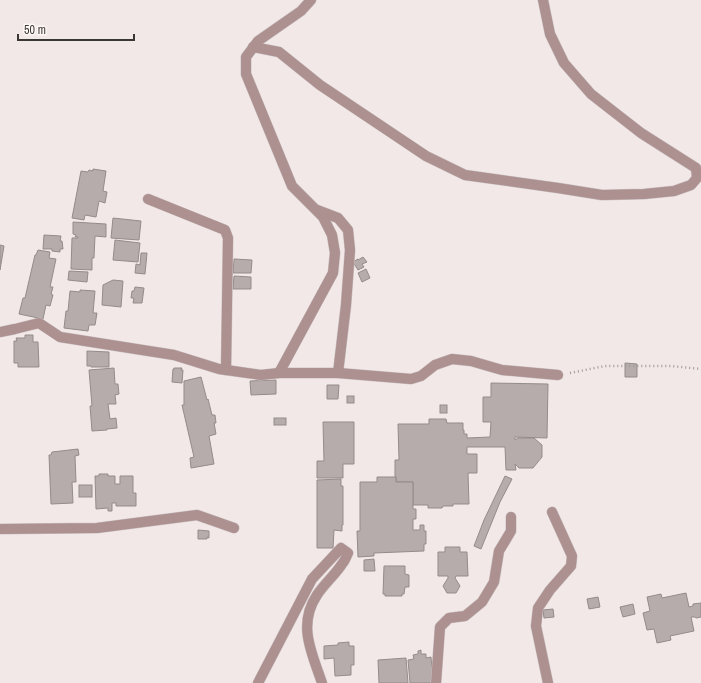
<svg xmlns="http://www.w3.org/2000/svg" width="701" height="683" font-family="'Archivo Narrow',sans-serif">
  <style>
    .building { fill: #b6acac; stroke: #948b8b }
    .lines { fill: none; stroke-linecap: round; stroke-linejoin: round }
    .minor-casing { stroke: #cdc4c4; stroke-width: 11 }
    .path { stroke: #9f9898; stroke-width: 2.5; stroke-dasharray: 1 3; stroke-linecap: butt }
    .minor { stroke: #ad9090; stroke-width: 10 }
  </style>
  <rect width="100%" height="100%" fill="#f2e8e8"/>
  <g class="building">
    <polygon points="93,169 106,171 103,191 107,192 105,203 99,201 96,217 85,215 84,220 72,218 81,171 88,172 89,170 93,171"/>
    <polygon points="113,218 141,221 139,240 111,238"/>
    <polygon points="73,222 106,224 106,237 95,236 94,258 92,258 92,270 71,269 72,238 78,238 78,237 75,237 76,235 73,234"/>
    <polygon points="44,235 61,236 60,241 62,241 63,249 60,249 60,252 52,251 52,249 43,249"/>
    <polygon points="115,240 140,243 138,262 113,260"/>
    <polygon points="0,245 4,246 0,270"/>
    <polygon points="38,250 50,252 49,258 56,259 50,287 53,287 51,294 53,295 50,306 46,305 43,319 19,314 23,298 25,298 35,255 36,255"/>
    <polygon points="141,253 147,253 145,274 135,273 136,264 140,265"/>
    <polygon points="363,257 367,262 362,264 364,267 358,270 353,262 358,259 358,260"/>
    <polygon points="234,259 252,260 251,273 233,273"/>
    <polygon points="366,269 370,278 362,282 358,273"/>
    <polygon points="69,271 88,272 87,282 68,280"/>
    <polygon points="234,276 251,277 251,289 233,289"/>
    <polygon points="113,280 123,281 121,307 102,305 103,285"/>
    <polygon points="135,287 144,288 142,303 133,303 134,298 131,298 132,291 134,291"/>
    <polygon points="80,290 95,291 93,313 97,313 95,325 89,325 88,331 64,328 66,311 68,311 70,291 80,292"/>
    <polygon points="25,335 33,335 33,342 38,342 39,367 18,367 18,363 14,363 14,341 17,341 16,338 25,338"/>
    <polygon points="87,351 109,352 109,367 91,367 91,366 87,366"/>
    <polygon points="625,363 637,364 637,377 625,377"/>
    <polygon points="114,368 115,384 118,384 119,394 115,395 116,404 108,404 110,419 116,418 117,428 107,429 107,430 92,431 90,406 92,406 89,370"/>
    <polygon points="174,368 182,368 181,370 183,370 182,383 172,382 173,369 174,369"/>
    <polygon points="201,377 207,400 208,399 212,415 215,415 216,423 214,423 216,434 209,436 214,464 191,468 190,458 194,457 182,405 184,405 184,381"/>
    <polygon points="276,380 276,394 251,395 250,381"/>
    <polygon points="491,383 548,384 547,438 515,437 515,440 518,438 534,438 542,445 542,457 533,468 519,468 515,464 516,470 506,470 505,447 467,447 467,454 477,454 477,473 468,473 469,504 453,504 453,506 443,506 442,508 428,508 428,505 413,505 413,482 396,482 396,477 395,477 395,460 399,460 398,424 429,424 429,419 446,419 447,423 463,423 463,430 464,430 464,434 467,434 467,438 490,437 491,422 483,422 483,397 491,397"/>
    <polygon points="327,385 339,385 338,399 327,399"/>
    <rect x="347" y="396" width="7" height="7"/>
    <rect x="440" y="405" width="7" height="8"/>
    <rect x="274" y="418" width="12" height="7"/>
    <polygon points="323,422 354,422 354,464 343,464 343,478 317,478 317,461 324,461"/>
    <polygon points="78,449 79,455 75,456 76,482 72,482 73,503 51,504 49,455 51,455 52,452"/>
    <polygon points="99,474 108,474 108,476 115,476 115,484 120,484 120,476 133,476 133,493 136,493 136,506 116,506 116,503 112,503 112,511 108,511 108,508 96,509 95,476 99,476"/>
    <polygon points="505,476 512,479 500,502 481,549 474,546 484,520"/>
    <polygon points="377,477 396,477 396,482 413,482 413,509 416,509 416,519 413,519 413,530 420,530 420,525 424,525 424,531 426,531 426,544 424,544 424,551 374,553 374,556 358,557 357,531 360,531 360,482 377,482"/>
    <polygon points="341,479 341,486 343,486 343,525 342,525 342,531 334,530 333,548 317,548 317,480"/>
    <rect x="79" y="485" width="13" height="12"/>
    <polygon points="198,530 209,531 209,538 207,537 207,539 198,539"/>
    <polygon points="445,547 460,547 460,552 467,552 468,576 456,576 455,578 460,586 456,593 447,593 443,586 448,578 448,576 438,576 438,552 445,552"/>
    <polygon points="374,559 375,571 364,571 364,560"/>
    <polygon points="384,566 405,566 405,574 409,575 409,587 405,587 404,594 402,594 402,596 385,596 385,594 383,594"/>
    <polygon points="686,593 689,607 693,606 693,604 701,603 701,617 696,618 695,617 691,617 694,631 670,636 671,640 657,643 654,629 647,630 643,613 650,611 647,597 661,594 662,598"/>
    <polygon points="598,597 600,607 589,609 587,599"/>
    <polygon points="633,604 635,614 623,617 620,607"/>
    <polygon points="553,609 554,617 544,618 543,610"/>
    <polygon points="349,642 349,646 354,646 354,665 351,665 351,675 335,676 334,658 324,659 324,646 338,645 338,643"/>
    <polygon points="421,650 421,654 426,654 426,658 431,657 433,683 410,683 408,660 414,659 413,655 418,654 418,651"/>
    <polygon points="406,658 408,683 379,683 378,660"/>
  </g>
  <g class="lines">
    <defs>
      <g id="minor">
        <polyline points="253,47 279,52 320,85 426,156 465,175 558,188 602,195 644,194 674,191 691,185 697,178 696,168 641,133 591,94 564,63 550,34 543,0"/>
        <polyline points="148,199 225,230 228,238 226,370"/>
        <polyline points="317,210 338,218 348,230 350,250 346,305 338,373"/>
        <polyline points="0,332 15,329 39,323 60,337 174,355 219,369 261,375 279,373 338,373 411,379 421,376 435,365 452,359 471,361 502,370 558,375"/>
        <polyline points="279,373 333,273 335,253 332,235 323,217 292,186 246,74 246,57 258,41 301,11 311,0"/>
        <polyline points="0,529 97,528 197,515 234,528"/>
        <path d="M258 683 312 579 341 548 348 553C346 557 345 561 342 564 335 575 324 584 317 595 297 625 312 653 322 683"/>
        <polyline points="436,683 440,627 449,618 465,616 482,602 494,582 499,551 511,531 511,517"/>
        <polyline points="548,683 536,626 538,608 550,590 571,566 572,556 552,512"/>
      </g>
    </defs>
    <use href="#minor" class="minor-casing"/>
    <polyline class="path" points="570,373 605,366 671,366 701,369"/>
    <use href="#minor" class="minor"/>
  </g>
  <path d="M18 34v6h116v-6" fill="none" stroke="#3a3636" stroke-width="2"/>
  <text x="24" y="34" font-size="12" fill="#3a3636" stroke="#fef6f5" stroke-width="3" paint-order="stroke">50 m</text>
</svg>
